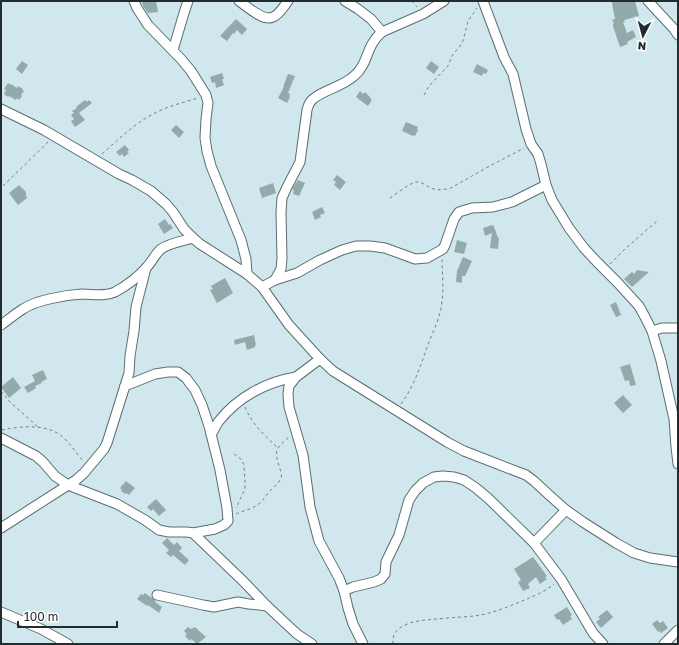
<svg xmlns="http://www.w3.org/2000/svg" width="679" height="645" font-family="'Golos Text',sans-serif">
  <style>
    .building { fill: #92aaaa }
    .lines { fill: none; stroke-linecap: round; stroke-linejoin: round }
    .minor-casing { stroke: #596d74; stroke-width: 11 }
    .path { stroke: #728186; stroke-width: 1; stroke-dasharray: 3 3; stroke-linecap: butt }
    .minor { stroke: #fff; stroke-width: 9 }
  </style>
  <rect width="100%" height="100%" fill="#d0e7ee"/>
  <g class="building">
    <polygon points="142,1 156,1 158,12 148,13 143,6"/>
    <polygon points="617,1 635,1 639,16 624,20 625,22 623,22 627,33 633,30 636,37 627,42 628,44 620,47 613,26 613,24 614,23 612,20 615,19 613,9 612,2"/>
    <polygon points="236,19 247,29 242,35 237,30 234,34 233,33 227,41 220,36"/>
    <polygon points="22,61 28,65 22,74 16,69"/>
    <polygon points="431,61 439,67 434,74 426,68"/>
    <polygon points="477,64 488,70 486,74 483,73 482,76 473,72"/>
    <polygon points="222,73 224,79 222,79 224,85 216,88 215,82 212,83 210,77"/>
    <polygon points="288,74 295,76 288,93 290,94 289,96 290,97 287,103 278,98 284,87 283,87"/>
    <polygon points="8,83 11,85 11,84 17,88 18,86 23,89 22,90 24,91 21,95 22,96 19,100 17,98 16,100 9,96 8,97 4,94 6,90 4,89"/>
    <polygon points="360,91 363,94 365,92 370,97 370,98 372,100 368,106 356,97"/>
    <polygon points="85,100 87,102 89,100 92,103 79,113 85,120 75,127 71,121 74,119 71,115 74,113 72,111 77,108 76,107"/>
    <polygon points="406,122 418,127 417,129 418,130 415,136 414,135 413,136 402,131"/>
    <polygon points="176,125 184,132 179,138 171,130"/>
    <polygon points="125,145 129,150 127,152 129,153 124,157 122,154 120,156 116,152"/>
    <polygon points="337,175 346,182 340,190 334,185 336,182 333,180"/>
    <polygon points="298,180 305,183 299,196 293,194 294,190 292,189"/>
    <polygon points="273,183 276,193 262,198 259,188"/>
    <polygon points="19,185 26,192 26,195 27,198 18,205 9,193"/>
    <polygon points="322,207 325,213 320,215 321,217 315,220 312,212"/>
    <polygon points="165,219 169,225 170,224 173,228 164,234 158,224"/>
    <polygon points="493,224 498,238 499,238 498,249 490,248 492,233 485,236 483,228 492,225 493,227"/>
    <polygon points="457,240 467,243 464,254 454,252"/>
    <polygon points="463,257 472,261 465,276 462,276 462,283 456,282 457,271"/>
    <polygon points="637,270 649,272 632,287 624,279 632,272 634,274"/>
    <polygon points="225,278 233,293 217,303 210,290 213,289 211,286"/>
    <polygon points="616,302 621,315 616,317 610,305"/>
    <polygon points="254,335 256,345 255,345 255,347 247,350 245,342 235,345 234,340"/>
    <polygon points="630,364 636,385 630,386 629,380 625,381 620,367"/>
    <polygon points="43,370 47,379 41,382 42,383 35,386 36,388 28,393 24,387 35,381 32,375"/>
    <polygon points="13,377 21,388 9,398 1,387"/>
    <polygon points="623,395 632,405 623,413 614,403"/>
    <polygon points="126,481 135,488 129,495 126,493 125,494 121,491 122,490 120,488"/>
    <polygon points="156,499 166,510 159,516 153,509 151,511 147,507"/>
    <polygon points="167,538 174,545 177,542 182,548 179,551 189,560 185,565 173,555 171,557 166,553 169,550 162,543"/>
    <polygon points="533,557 547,576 545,577 547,579 540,584 536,577 528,584 530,588 523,591 518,582 521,580 514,569"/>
    <polygon points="145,593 156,601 155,602 162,607 159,613 148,605 147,606 137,599 141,594 143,595"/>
    <polygon points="567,607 572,615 570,616 572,619 563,625 559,619 557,620 554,615"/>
    <polygon points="607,610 613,617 601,628 596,622 600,619 598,617"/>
    <polygon points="657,620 660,623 663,621 668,628 661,633 659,631 658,632 652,624"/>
    <polygon points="188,627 191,629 195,627 206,637 197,644 191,639 190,641 185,636 187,634 184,631"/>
  </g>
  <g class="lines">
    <defs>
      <g id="minor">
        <polyline points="134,1 137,8 148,25 181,59 191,71 206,95 208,103 206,119 205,138 207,151 211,166 241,240 246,259 247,274"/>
        <path d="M239 1C247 6 263 22 273 17 279 15 284 6 288 1"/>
        <polyline points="345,1 358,9 371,19 382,32"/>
        <polyline points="483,1 504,57 513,74 526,129 531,144 538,154 541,164 546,185 552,200 569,228 584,248 597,262 618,283 639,306 645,317 652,331 661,361 674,419 676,447 678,464"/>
        <polyline points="648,1 674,29 678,35"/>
        <polyline points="173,50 184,13 188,1"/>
        <polyline points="1,109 44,130 119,174 132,180 151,191 166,204 173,212 184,229 193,238 200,244 247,274 262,287 289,325 320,359 333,371 447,442 464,451 526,475 534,481 548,494 566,510 583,522 616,543 634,553 650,558 678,562"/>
        <path d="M275 280 281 269 282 259 281 212 282 198 287 187 300 162 307 110C308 106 309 102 313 99 323 90 342 87 354 76 369 64 365 46 382 32L423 14 444 1"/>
        <polyline points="262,287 275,280 297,273 320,260 342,250 356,246 370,246 385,248 415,259 427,258 443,249 445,245 454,219 459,212 472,208 493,207 512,202 546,185"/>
        <path d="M1 325C8 320 15 314 23 309 36 300 66 295 82 294 93 294 104 297 115 292 126 286 138 277 146 268 152 262 155 254 161 249 170 243 183 241 193 238"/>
        <polyline points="652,331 662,328 678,328"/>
        <polyline points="320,359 296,377 289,386 288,394 289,407 303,455 310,507 319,541 339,578 344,591 348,608 353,624 363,644"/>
        <polyline points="125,386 155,374 168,372 178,372 186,378 195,390 202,405 209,426 220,470 227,508 228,521 224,525 215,529 193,533"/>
        <path d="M211 435C214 430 216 425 219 421 238 397 266 382 296 377"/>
        <polyline points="1,438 36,456 43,462 55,476 68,485 117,504 145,520 159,530 169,532 187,532 193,533 243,581 267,606 297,634 312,644"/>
        <polyline points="1,528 76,480 84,473 104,449 107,443 129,373 130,356 134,331 136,307 146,268"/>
        <polyline points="534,543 566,510"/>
        <polyline points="344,591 353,587 374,582 381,579 385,574 386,562 399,535 409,500 415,491 423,483 434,477 443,476 454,477 464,480 476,488 489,499 534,543 561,579 593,633 603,644"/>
        <polyline points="157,595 203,605 214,607 238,602 249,604 267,606"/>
        <polyline points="1,612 41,629 68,644"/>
        <polyline points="664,644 678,630"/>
      </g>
    </defs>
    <use href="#minor" class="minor-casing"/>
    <g class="path">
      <polyline points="412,1 417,7"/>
      <polyline points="424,95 429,86 448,66 452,56 460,46 463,41 468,21 477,8"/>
      <path d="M102 154C120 138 137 121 159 111 172 105 185 102 198 98"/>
      <polyline points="3,186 48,142"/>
      <path d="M390 198C396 194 411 182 417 182 422 182 425 185 429 187 436 191 443 190 451 188L486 168 524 148"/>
      <polyline points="610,264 624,250 657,221"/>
      <polyline points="1,391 9,401 38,427"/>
      <path d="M401 404C415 385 421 364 429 342 434 329 441 316 442 301 444 287 442 272 442 258"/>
      <path d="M245 407C252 424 264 435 277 447"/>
      <path d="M2 430C22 426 49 423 65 439 72 446 77 454 83 461"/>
      <polyline points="234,454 241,459 244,465 245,483 245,489 236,508"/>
      <path d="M236 514C245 510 254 509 261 502 264 499 266 495 269 492 273 487 279 484 281 478 282 475 281 472 280 469 274 451 275 449 289 437"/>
      <path d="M393 644C392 635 396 629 405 625 418 619 432 620 447 618 458 617 470 617 480 615 497 612 512 605 527 599 536 595 546 591 554 584"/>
    </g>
    <use href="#minor" class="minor"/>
  </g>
  <rect width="679" height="645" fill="none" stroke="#222b2e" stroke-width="4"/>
  <g transform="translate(643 36) rotate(186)" stroke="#ffffff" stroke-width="3" paint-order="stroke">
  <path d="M0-3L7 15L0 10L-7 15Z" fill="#222b2e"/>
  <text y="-6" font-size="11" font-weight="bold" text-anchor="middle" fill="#222b2e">N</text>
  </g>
  <path d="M18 621v6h99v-6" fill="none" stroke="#222b2e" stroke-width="2"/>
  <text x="24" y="621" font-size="12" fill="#222b2e" stroke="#ffffff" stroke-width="3" paint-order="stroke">100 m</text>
</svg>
